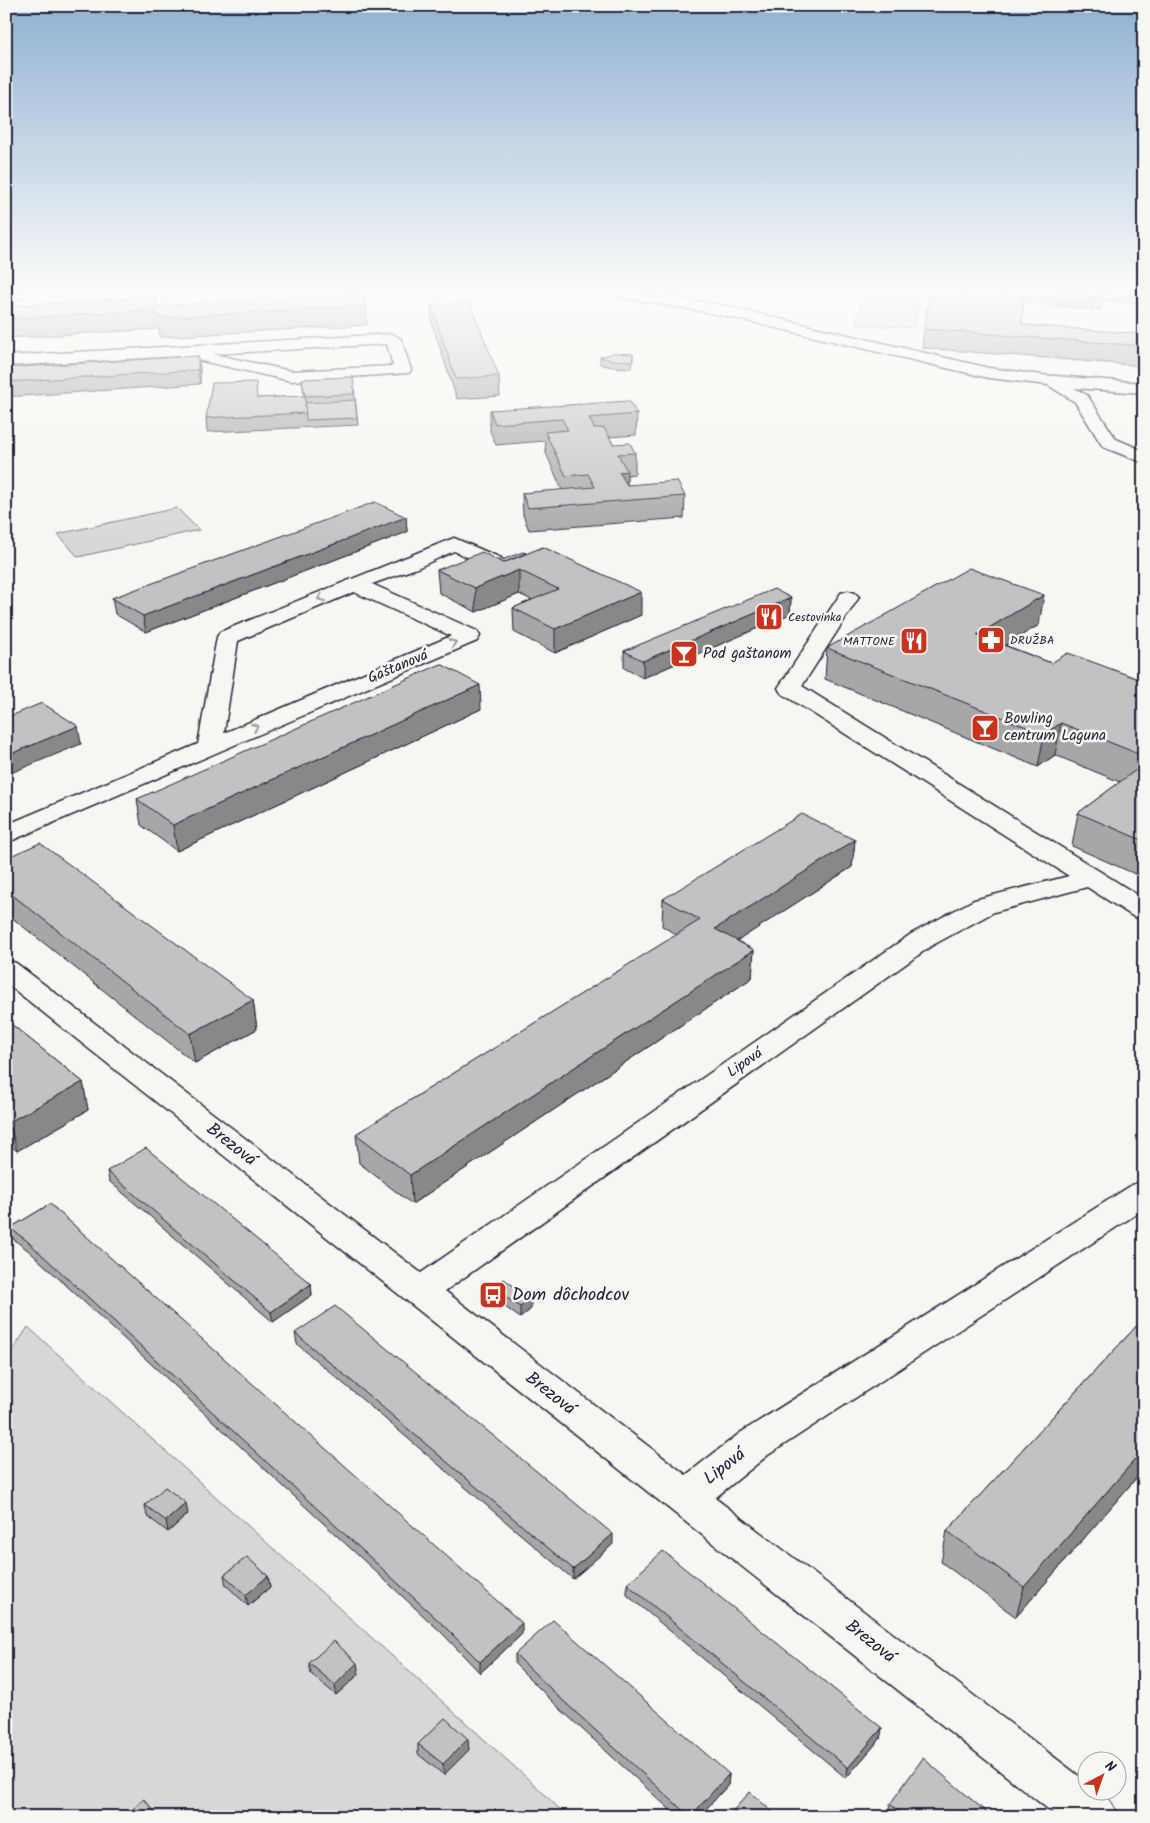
<svg xmlns="http://www.w3.org/2000/svg" width="1150" height="1823" font-family="Kalam,sans-serif">
  <style>
    .green { fill: #d7d7d7; stroke: #7c7c89 }
    .lines { fill: none; stroke-linecap: round; stroke-linejoin: round }
    .stream { fill: #757583; fill-rule: evenodd }
    .minor-casing { stroke: #22223b; stroke-width: 3 }
    .minor { fill: #f6f6f2; fill-rule: evenodd }
    .wall { fill: #a7a7a9; stroke: #22223b }
    .shaded-wall { fill: #888889; stroke: #22223b }
    .building { fill: #c2c2c4; stroke: #22223b }
    .oneway { stroke: #9797a0 }
    .labels { text-anchor: middle; dominant-baseline: central; stroke-width: 5; stroke-linejoin: round; paint-order: stroke }
    .far-poi-label { font-size: 12px; fill: #22223b; stroke: #f6f6f2; text-anchor: start }
    .poi-label { font-size: 15px; fill: #22223b; stroke: #f6f6f2; text-anchor: start }
    .street-label { font-size: 15px; fill: #22223b; stroke: #f6f6f2 }
    .near-street-label { font-size: 18px; fill: #22223b; stroke: #f6f6f2 }
    .near-poi-label { font-size: 18px; fill: #22223b; stroke: #f6f6f2; text-anchor: start }
  </style>
  <rect width="100%" height="100%" fill="#f6f6f2"/>
  <filter id="ink" filterUnits="userSpaceOnUse"><feTurbulence type="fractalNoise" baseFrequency=".02" numOctaves="2"/><feDisplacementMap in="SourceGraphic" scale="10" xChannelSelector="R" yChannelSelector="G"/><feConvolveMatrix kernelMatrix="1 2 1 2 8 2 1 2 1" color-interpolation-filters="sRGB"/></filter>
  <g filter="url(#ink)">
    <g class="green">
      <polygon points="864,293 920,297 914,328 855,324"/>
      <polygon points="177,508 199,530 78,557 58,534"/>
      <polygon points="28,1327 538,1788 568,1817 6,1817 6,1360"/>
    </g>
    <g class="lines">
      <polygon class="stream" points="1074,294 1144,301 1144,305 1072,297 1071,296"/>
      <defs>
        <g id="minor">
          <polygon points="6,292 30,292 28,295 6,301"/>
          <polygon points="608,292 639,292 721,305 989,368 1042,375 1144,383 1144,393 1074,388 1087,395 1116,439 1144,451 1144,463 1103,447 1075,402 1048,385 989,378 721,315 615,296 610,295"/>
          <path d="M393 334 401 339 411 370 409 373 291 381 179 356 6 366V356ZM387 344 393 366 291 371 213 354Z"/>
          <path d="M454 538 501 558 504 562 501 566 494 568 487 566 454 551 417 568 372 584 477 631 480 636 477 641 6 843V825L198 744 217 637 220 632ZM354 592 451 636 224 733 238 641Z"/>
          <path d="M848 591 855 593 859 597 802 686 1144 899V919L1134 917 1087 887 994 912 931 946 445 1291 686 1475 740 1433 1132 1185 1144 1181V1209L768 1455 715 1498 1088 1783V1790C1105 1790 1112 1802 1118 1817H1058L6 983V960L16 963 421 1273 911 934 974 900 1069 876 781 693 778 688 841 593Z"/>
        </g>
      </defs>
      <use href="#minor" class="minor-casing"/>
      <use href="#minor" class="minor"/>
    </g>
    <g class="wall">
      <polygon points="930,292 1090,296 1089,302 1086,309 1042,304 1043,302 1037,301 1036,303 1023,302 1022,325 1141,334 1142,330 1144,330 1144,366 922,348 924,329"/>
      <polygon points="1092,292 1112,292 1094,293"/>
      <polygon points="1114,292 1144,292 1143,295 1129,297 1113,295"/>
      <polygon points="156,297 157,306 366,306 367,325 160,337 159,329 6,338 6,306"/>
      <polygon points="1093,297 1102,305 1100,310 1090,309 1091,302"/>
      <polygon points="431,305 499,376 500,396 457,399 432,324"/>
      <polygon points="198,356 200,369 200,384 6,397 6,368"/>
      <polygon points="600,357 633,361 631,368 612,367 600,364"/>
      <polygon points="353,377 358,425 207,432 206,418 258,398 304,396 302,379"/>
      <polygon points="490,410 637,414 636,435 609,437 613,444 635,453 635,474 627,475 627,485 685,496 684,518 529,530 523,515 522,493 562,490 546,453 545,441 496,445 490,431"/>
      <polygon points="406,517 407,532 146,632 115,614 112,598"/>
      <polygon points="499,561 641,615 555,653 514,632 513,608 532,600 519,594 476,612 439,593 437,570"/>
      <polygon points="791,598 790,614 643,678 624,668 624,651"/>
      <polygon points="1039,625 1005,645 1051,663 1144,681 1144,878 1072,846 1078,813 1120,782 1055,755 1038,767 825,679 827,648"/>
      <polygon points="481,709 177,851 141,825 137,799"/>
      <polygon points="855,840 852,867 737,941 754,950 752,978 412,1204 359,1163 356,1134 677,935 662,926 663,899"/>
      <polygon points="6,858 253,1000 257,1029 195,1063 6,913"/>
      <polygon points="6,1020 83,1082 88,1110 17,1151 6,1142"/>
      <polygon points="107,1171 311,1284 312,1295 273,1322 109,1181"/>
      <polygon points="50,1204 522,1634 480,1673 441,1632 29,1251 12,1238 10,1228"/>
      <polygon points="493,1288 531,1309 520,1318 493,1298"/>
      <polygon points="1144,1318 1144,1469 1016,1617 941,1562 947,1531"/>
      <polygon points="295,1333 613,1544 573,1579 297,1344"/>
      <polygon points="145,1505 188,1514 168,1532 147,1516"/>
      <polygon points="224,1575 268,1576 270,1587 248,1606 226,1585"/>
      <polygon points="627,1584 882,1728 880,1739 846,1778 627,1595"/>
      <polygon points="515,1654 729,1774 728,1785 699,1817 678,1817 558,1707 515,1664"/>
      <polygon points="309,1663 359,1674 336,1695 311,1674"/>
      <polygon points="418,1744 469,1750 444,1775 418,1754"/>
      <polygon points="890,1804 992,1817 891,1817 888,1814"/>
    </g>
    <g class="shaded-wall">
      <polygon points="1130,292 1144,292 1143,295 1129,297"/>
      <polygon points="1090,296 1089,302 1086,309 1087,302"/>
      <polygon points="633,354 633,361 631,368"/>
      <polygon points="198,356 200,369 200,384 198,370"/>
      <polygon points="627,471 627,493 619,472"/>
      <polygon points="406,517 407,532 146,632 143,616"/>
      <polygon points="519,570 519,594 476,612 475,588"/>
      <polygon points="641,592 641,615 555,653 555,629"/>
      <polygon points="1044,595 1039,625 972,665 977,635"/>
      <polygon points="791,598 790,614 643,678 643,661"/>
      <polygon points="480,685 481,709 177,851 173,825"/>
      <polygon points="1061,723 1055,755 1038,767 1044,734"/>
      <polygon points="78,726 81,744 6,775 6,756"/>
      <polygon points="855,840 852,867 714,956 715,929"/>
      <polygon points="754,950 752,978 412,1204 410,1175"/>
      <polygon points="253,1000 257,1029 195,1063 190,1034"/>
      <polygon points="83,1082 88,1110 17,1151 9,1122"/>
      <polygon points="311,1284 312,1295 273,1322 271,1312"/>
      <polygon points="531,1299 531,1309 520,1318 520,1307"/>
      <polygon points="1144,1449 1144,1469 1016,1617 1024,1587"/>
      <polygon points="186,1503 188,1514 168,1532 166,1521"/>
      <polygon points="613,1534 613,1544 573,1579 573,1569"/>
      <polygon points="268,1576 270,1587 248,1606 246,1595"/>
      <polygon points="522,1623 522,1634 480,1673 480,1662"/>
      <polygon points="357,1663 359,1674 336,1695 335,1685"/>
      <polygon points="882,1728 880,1739 846,1778 848,1768"/>
      <polygon points="468,1739 469,1750 444,1775 443,1764"/>
      <polygon points="729,1774 728,1785 699,1817 690,1817"/>
    </g>
    <g class="building">
      <polygon points="930,292 1024,292 1022,325 1143,334 1142,330 1144,330 1144,346 924,329"/>
      <polygon points="1024,292 1052,292 1090,296 1087,302 1043,297 1044,295 1038,295 1037,297 1023,295"/>
      <polygon points="362,294 366,306 157,318 156,310 6,319 6,306 156,297 156,306"/>
      <polygon points="1093,297 1103,298 1101,303 1091,302"/>
      <polygon points="470,303 499,376 456,379 431,305"/>
      <polygon points="613,353 633,354 632,361 612,360 600,357"/>
      <polygon points="198,356 198,370 6,382 6,368"/>
      <polygon points="353,377 354,394 305,396 306,413 206,418 212,383 256,382 257,398 305,396 302,379"/>
      <polygon points="355,400 357,418 306,420 305,403"/>
      <polygon points="629,401 637,414 589,418 594,428 604,428 613,444 630,443 635,453 618,454 627,471 619,472 627,485 677,481 685,496 528,508 522,493 595,487 588,474 566,476 545,432 568,430 562,419 495,424 490,410"/>
      <polygon points="375,502 406,517 143,616 112,598"/>
      <polygon points="543,547 641,592 555,629 513,608 558,589 519,570 475,588 437,570 482,552 503,563"/>
      <polygon points="523,552 526,553 503,563 499,561"/>
      <polygon points="969,568 1044,595 977,635 1051,663 1068,653 1144,681 1144,756 1061,723 1044,734 827,648"/>
      <polygon points="774,589 791,598 643,661 624,651"/>
      <polygon points="441,664 480,685 173,825 137,799"/>
      <polygon points="42,703 78,726 6,756 6,718"/>
      <polygon points="1144,764 1144,841 1078,813"/>
      <polygon points="802,814 855,840 715,929 754,950 410,1175 356,1134 700,920 663,899"/>
      <polygon points="40,843 253,1000 190,1034 6,890 6,858"/>
      <polygon points="6,1020 83,1082 9,1122 6,1119"/>
      <polygon points="146,1148 311,1284 271,1312 107,1171"/>
      <polygon points="50,1204 522,1623 480,1662 440,1622 26,1240 10,1228"/>
      <polygon points="504,1279 531,1299 520,1307 493,1288"/>
      <polygon points="335,1306 613,1534 573,1569 295,1333"/>
      <polygon points="1144,1318 1144,1449 1024,1587 947,1531"/>
      <polygon points="165,1487 186,1503 166,1521 145,1505"/>
      <polygon points="663,1551 882,1728 848,1768 627,1584"/>
      <polygon points="247,1557 268,1576 246,1595 224,1575"/>
      <polygon points="553,1620 729,1774 690,1817 558,1696 515,1654"/>
      <polygon points="334,1641 357,1663 335,1685 309,1663"/>
      <polygon points="445,1718 468,1739 443,1764 418,1744"/>
      <polygon points="923,1758 992,1817 906,1817 890,1804"/>
      <polygon points="750,1792 778,1817 727,1817"/>
      <polygon points="144,1799 159,1817 124,1817"/>
    </g>
    <defs><path id="oneway-chevron" d="M-2-3.5L2.5 0L-2 3.5" fill="none" stroke-width="1.6" stroke-linecap="round" stroke-linejoin="round" transform="scale(1.25)"/></defs>
    <g class="oneway">
      <use href="#oneway-chevron" transform="translate(321 598) rotate(157)"/>
      <use href="#oneway-chevron" transform="translate(453 643) rotate(-24)"/>
      <use href="#oneway-chevron" transform="translate(255 727) rotate(-23)"/>
    </g>
  </g>
  <linearGradient id="sky" x2="0" y2="1"><stop stop-color="#90b1d3"/><stop offset="0.53" stop-color="#fbfbf9"/><stop offset="1" stop-color="#fbfbf9" stop-opacity="0"/></linearGradient>
  <rect width="1150" height="547" fill="url(#sky)"/>
  <defs>
    <symbol id="restaurant-square" viewBox="-11 -11 22 22"><rect x="-9" y="-9" width="18" height="18" rx="4" fill="#c8321e" stroke="#f6f6f2"/><path d="M-5-6h1v4h1v-4h1v4h1v-4h1v5L-1.5 .5V6h-2V.5L-5-1ZM5-6V6H3V1.5H1.5Q1.5-4 5-6Z" fill="#fff"/></symbol>
    <symbol id="pharmacy-square" viewBox="-11 -11 22 22"><rect x="-9" y="-9" width="18" height="18" rx="4" fill="#c8321e" stroke="#f6f6f2"/><path d="M-2-6h4v4h4v4h-4v4h-4v-4h-4v-4h4Z" fill="#fff"/></symbol>
    <symbol id="bar-square" viewBox="-11 -11 22 22"><rect x="-9" y="-9" width="18" height="18" rx="4" fill="#c8321e" stroke="#f6f6f2"/><path d="M-6-5H6L.8 .8V4.5H3.5V6h-7V4.5H-.8V.8Z" fill="#fff"/></symbol>
    <symbol id="bus-square" viewBox="-11 -11 22 22"><rect x="-9" y="-9" width="18" height="18" rx="4" fill="#c8321e" stroke="#f6f6f2"/><path d="M-5-6H5V4H4V6H2V4H-2V6H-4V4H-5ZM-3.5-4V0h7V-4ZM-3.5 1.2v1.5H-2V1.2ZM2 1.2v1.5H3.5V1.2Z" fill="#fff"/></symbol>
  </defs>
  <g fill-rule="evenodd">
    <use href="#restaurant-square" x="753" y="601" width="32" height="32"/>
    <use href="#pharmacy-square" x="975" y="624" width="32" height="32"/>
    <use href="#restaurant-square" x="898" y="625" width="32" height="32"/>
    <use href="#bar-square" x="668" y="638" width="32" height="32"/>
    <use href="#bar-square" x="969" y="712" width="32" height="32"/>
    <use href="#bus-square" x="477" y="1279" width="32" height="32"/>
  </g>
  <g class="labels">
    <g class="far-poi-label">
      <text x="788" y="617">Cestovinka</text>
      <text x="1010" y="640">DRUŽBA</text>
      <text x="895" y="641" text-anchor="end">MATTONE</text>
    </g>
    <g class="poi-label">
      <text x="703" y="654">Pod gaštanom</text>
      <text x="1004" y="719">Bowling<tspan x="1004" dy="17">centrum Laguna</tspan></text>
    </g>
    <g class="street-label">
      <text transform="translate(398 667) rotate(-23)">Gaštanová</text>
      <text transform="translate(745 1063) rotate(-35)">Lipová</text>
    </g>
    <g class="near-street-label">
      <text transform="translate(231 1145) rotate(38)">Brezová</text>
      <text transform="translate(550 1394) rotate(38)">Brezová</text>
      <text transform="translate(725 1467) rotate(-38)">Lipová</text>
      <text transform="translate(870 1642) rotate(38)">Brezová</text>
    </g>
    <g class="near-poi-label">
      <text x="512" y="1295">Dom dôchodcov</text>
    </g>
  </g>
  <rect width="1150" height="1823" fill="none" stroke="#f6f6f2" stroke-width="25"/>
  <rect x="12" y="12" width="1125" height="1798" fill="none" stroke="#22223b" stroke-width="2" filter="url(#ink)"/>
  <g transform="translate(1102 1776) rotate(41)"><circle r="24" fill="#f6f6f2" stroke="#a1a1a9"/>
  <path d="M0-4L9 19L0 12L-9 19Z" fill="#c8321e"/>
  <text y="-8" font-size="14" font-weight="bold" text-anchor="middle" fill="#22223b">N</text>
  </g>
</svg>
